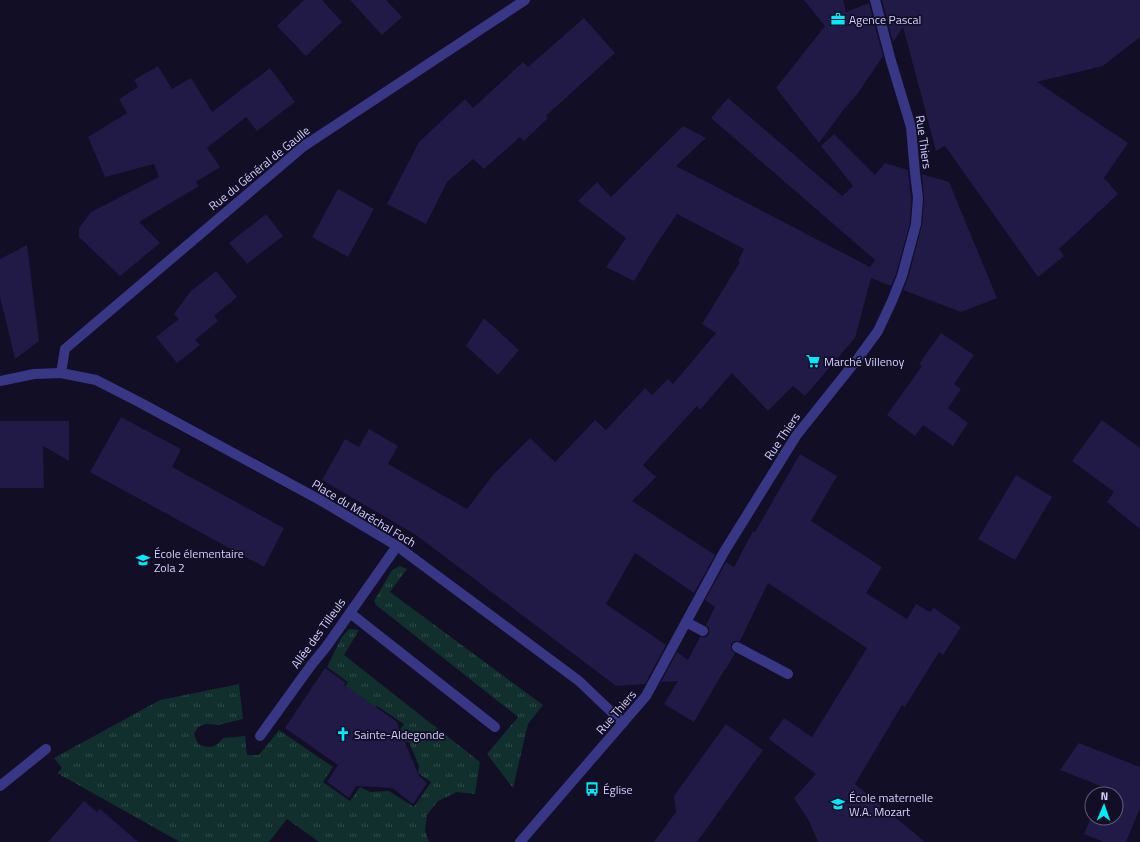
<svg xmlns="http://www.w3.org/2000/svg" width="1140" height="842" font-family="'Titillium Web',sans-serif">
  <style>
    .grass { fill: url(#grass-tufts) }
    .building { fill: #211946 }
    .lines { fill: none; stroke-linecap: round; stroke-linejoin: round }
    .service { stroke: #383785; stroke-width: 10 }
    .minor { stroke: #383785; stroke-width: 10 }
    .labels { text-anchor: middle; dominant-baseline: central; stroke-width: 3.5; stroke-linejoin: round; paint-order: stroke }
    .poi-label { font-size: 12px; fill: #d5d1ff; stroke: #110e25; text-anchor: start }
    .street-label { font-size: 12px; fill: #d5d1ff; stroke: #110e25 }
  </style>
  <defs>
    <pattern id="grass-tufts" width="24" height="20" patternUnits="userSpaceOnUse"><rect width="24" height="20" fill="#102f2d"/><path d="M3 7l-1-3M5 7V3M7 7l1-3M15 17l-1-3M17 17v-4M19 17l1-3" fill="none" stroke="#324c4c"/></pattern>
  </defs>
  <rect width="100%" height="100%" fill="#110e25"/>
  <g class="grass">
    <polygon points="400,566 407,569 390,592 543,705 528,724 513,788 487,754 518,717 376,605 374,601 392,570"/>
    <path d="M349 629 359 630 344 655 480 762 475 794 457 792 438 801 427 815 425 831 429 842H319L287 819 269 842H180L57 773 62 768 54 758 160 700 239 684 243 719 218 725 206 724 198 727 194 734 198 744C211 749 214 748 223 738L245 736 247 755H259L279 730 333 767 323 782 350 801 360 787 370 792 389 791 414 807 431 782 418 773 419 766 409 742 393 740 404 724 377 706 373 711 344 689 348 682 327 667 341 638Z"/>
  </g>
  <g class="building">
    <polygon points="304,0 322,0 342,22 306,56 277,26"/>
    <polygon points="350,0 386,0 402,17 382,35"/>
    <polygon points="804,0 843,0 846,12 869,3 883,56 856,96 844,109 819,143 776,88 825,26"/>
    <polygon points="882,0 1140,0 1140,37 1103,66 1037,82 1128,143 1104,178 1118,194 1059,249 1064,256 1038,277 945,146 936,151 903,27 893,42"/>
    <polygon points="584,18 615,53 546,116 548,118 524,141 520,137 484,169 473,159 447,182 426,224 387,204 419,142 465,99 473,108 523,62 528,67"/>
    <polygon points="158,66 172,89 191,78 212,112 270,68 295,102 257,131 246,117 207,148 220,167 196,182 199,186 139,222 160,243 120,276 79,237 79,228 91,212 159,177 154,164 105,177 88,137 127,113 119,99 138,87 134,80"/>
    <polygon points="728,98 842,196 853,186 821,146 834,134 875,175 885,163 908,170 911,198 910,223 896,274 891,286 871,278 855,338 805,396 793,386 768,411 732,373 700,410 697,406 643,465 656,477 632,501 715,555 694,593 635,553 606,604 666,645 645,684 616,686 416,535 322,480 345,439 359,447 369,429 398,446 388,464 467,509 493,475 530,438 555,462 595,420 606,430 645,388 652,395 668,379 673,384 716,333 702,324 740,262 738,261 744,249 677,214 654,248 634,281 606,267 626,238 578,201 597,182 611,197 683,126 706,138 676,166 870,267 875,260 711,118"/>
    <polygon points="922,174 949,182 997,298 961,312 903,290 908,278 922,225 924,198"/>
    <polygon points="338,189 374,209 348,257 312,237"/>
    <polygon points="266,214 283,236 247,264 229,243"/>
    <polygon points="27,245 39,341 15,359 0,297 0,259"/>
    <polygon points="216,271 237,297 214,316 218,321 195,340 200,345 177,363 156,337 179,319 174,314 190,292"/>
    <polygon points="484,318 519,350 498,375 466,346"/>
    <polygon points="941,333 974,355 954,384 961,389 948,408 968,423 953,446 923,425 915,436 887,415 922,366 919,364"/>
    <polygon points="121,417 181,449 172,467 284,528 264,567 90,472"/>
    <polygon points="1102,420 1140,448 1140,529 1107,502 1114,492 1072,461"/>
    <polygon points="0,421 69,421 69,461 43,446 44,488 0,488"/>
    <polygon points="800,454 837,476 811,521 882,567 866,593 907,619 916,604 930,612 934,608 961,627 943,655 939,652 905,707 902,705 855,784 925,842 818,842 809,821 794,798 816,774 769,739 784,718 812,737 867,648 768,583 740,641 734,641 731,644 731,650 735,653 726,669 725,669 694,722 664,704 678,681 661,682 677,652 688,660 700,637 706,637 709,634 709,628 706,625 715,607 705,600 726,562 734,567 753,531 755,532"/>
    <polygon points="1016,475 1052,497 1015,560 978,539"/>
    <polygon points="325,668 346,683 344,685 396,721 419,776 427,783 413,804 392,788 356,786 349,798 327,782 338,765 285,728"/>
    <polygon points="726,724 763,750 697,842 654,842 676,812 674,796"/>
    <polygon points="1079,743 1140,767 1140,808 1126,842 1104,842 1084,834 1092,815 1092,818 1116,818 1116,794 1101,794 1103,787 1060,770"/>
    <polygon points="84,801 97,812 100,809 138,842 48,842"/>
  </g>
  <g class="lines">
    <g class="service">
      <polyline points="350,613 495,727"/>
      <polyline points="686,622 703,631"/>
      <polyline points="737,647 788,674"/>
      <polyline points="260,736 312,664 326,647 397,546"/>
    </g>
    <g class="minor">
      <polyline points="61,373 65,349 304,146 525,0"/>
      <polyline points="0,381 34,374 61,373 96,380 139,402 320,500 397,546 579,681 623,723"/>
      <polyline points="0,786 46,749"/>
      <polyline points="520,842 646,696 724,552 796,436 859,357 878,331 892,301 902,276 916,224 918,198 915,173 911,127 891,61 875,0"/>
    </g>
  </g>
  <defs>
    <symbol id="office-bare" viewBox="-9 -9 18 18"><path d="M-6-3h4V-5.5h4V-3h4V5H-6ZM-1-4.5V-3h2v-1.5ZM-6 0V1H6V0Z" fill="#00eafc" stroke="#110e25" stroke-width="2.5" paint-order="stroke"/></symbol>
    <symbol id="supermarket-bare" viewBox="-9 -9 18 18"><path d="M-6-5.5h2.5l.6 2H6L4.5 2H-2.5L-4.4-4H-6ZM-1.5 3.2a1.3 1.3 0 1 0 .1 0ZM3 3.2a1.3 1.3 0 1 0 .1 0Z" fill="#00eafc" stroke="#110e25" stroke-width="2.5" paint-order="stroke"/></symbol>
    <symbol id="school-bare" viewBox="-9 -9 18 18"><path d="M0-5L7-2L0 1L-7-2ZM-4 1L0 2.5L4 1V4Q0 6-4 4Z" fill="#00eafc" stroke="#110e25" stroke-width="2.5" paint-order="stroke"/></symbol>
    <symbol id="church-bare" viewBox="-9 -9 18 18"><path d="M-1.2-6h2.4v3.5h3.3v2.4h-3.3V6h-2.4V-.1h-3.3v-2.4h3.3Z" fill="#00eafc" stroke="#110e25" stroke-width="2.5" paint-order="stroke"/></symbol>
    <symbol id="bus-bare" viewBox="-9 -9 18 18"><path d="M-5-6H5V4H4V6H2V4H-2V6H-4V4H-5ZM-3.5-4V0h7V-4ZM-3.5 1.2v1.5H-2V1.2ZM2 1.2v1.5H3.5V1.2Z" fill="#00eafc" stroke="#110e25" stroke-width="2.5" paint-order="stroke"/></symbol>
  </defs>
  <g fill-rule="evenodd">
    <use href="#office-bare" x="828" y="9" width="20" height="20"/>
    <use href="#supermarket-bare" x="803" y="351" width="20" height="20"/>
    <use href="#school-bare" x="133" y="550" width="20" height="20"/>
    <use href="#church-bare" x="333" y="724" width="20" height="20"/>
    <use href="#bus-bare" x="582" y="779" width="20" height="20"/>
    <use href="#school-bare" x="828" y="794" width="20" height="20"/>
  </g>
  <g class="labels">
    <g class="poi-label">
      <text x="849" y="19">Agence Pascal</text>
      <text x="824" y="361">Marché Villenoy</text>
      <text x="154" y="553">École élementaire<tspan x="154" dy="14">Zola 2</tspan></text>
      <text x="354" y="734">Sainte-Aldegonde</text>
      <text x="603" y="789">Église</text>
      <text x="849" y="797">École maternelle<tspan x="849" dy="14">W.A. Mozart</tspan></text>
    </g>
    <g class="street-label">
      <text transform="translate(924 142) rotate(82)">Rue Thiers</text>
      <text transform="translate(259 168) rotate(-39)">Rue du Général de Gaulle</text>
      <text transform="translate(782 436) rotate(-56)">Rue Thiers</text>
      <text transform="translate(364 513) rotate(31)">Place du Maréchal Foch</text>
      <text transform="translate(318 633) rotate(-54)">Allée des Tilleuls</text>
      <text transform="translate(616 712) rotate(-49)">Rue Thiers</text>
    </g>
  </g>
  <g transform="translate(1104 806) rotate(2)"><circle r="19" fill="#110e25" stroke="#5f5c7c"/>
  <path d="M0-3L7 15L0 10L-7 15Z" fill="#00eafc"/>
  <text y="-6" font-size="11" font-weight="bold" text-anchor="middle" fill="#d5d1ff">N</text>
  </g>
</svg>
